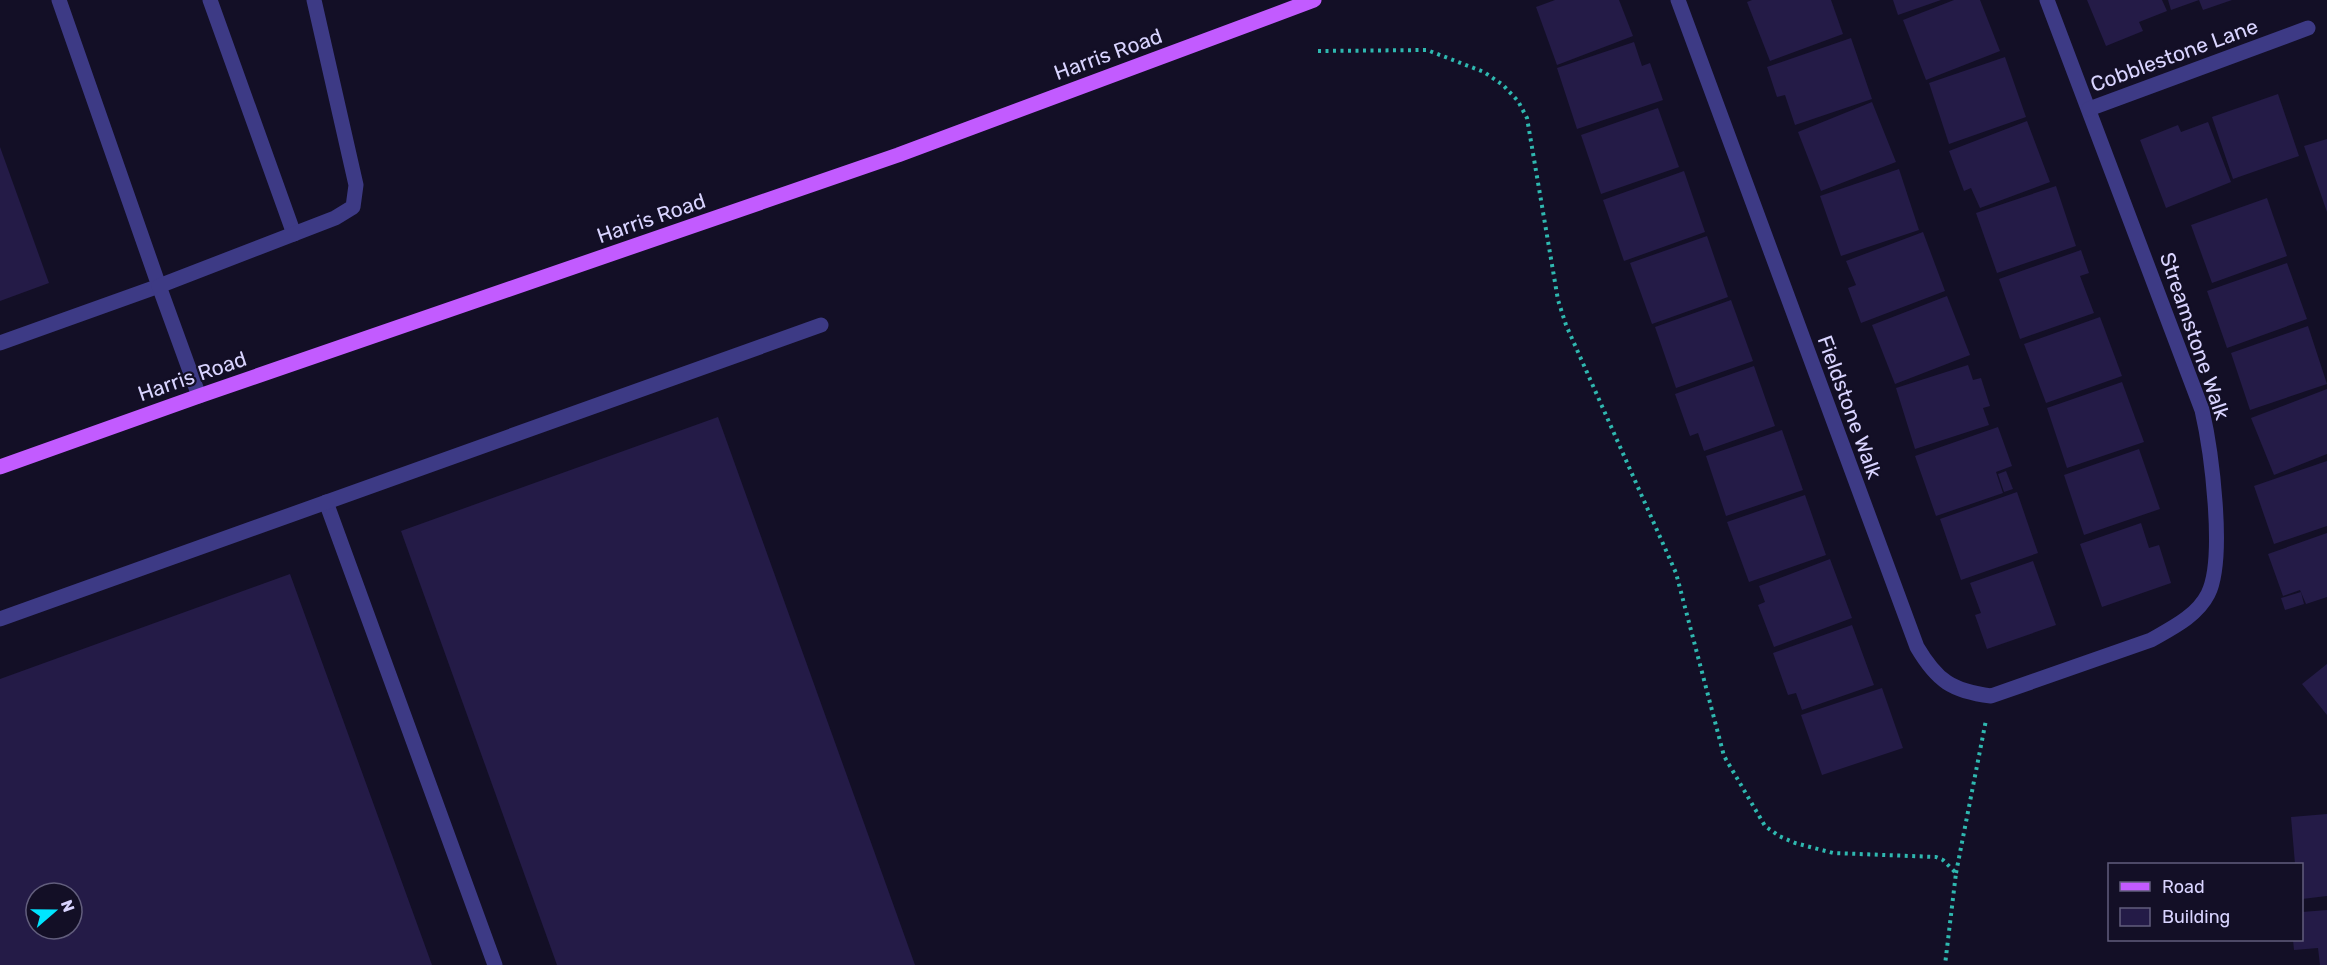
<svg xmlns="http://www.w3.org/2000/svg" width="2327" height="965" font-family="Rubik,sans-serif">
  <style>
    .building { fill: #241b47; fill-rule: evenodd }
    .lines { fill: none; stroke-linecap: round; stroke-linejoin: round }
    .path { stroke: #2fb8b0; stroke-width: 4; stroke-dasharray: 3 4.5; stroke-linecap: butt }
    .minor { stroke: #3d3a85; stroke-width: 15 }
    .major { stroke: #c25bff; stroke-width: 15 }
    .labels { text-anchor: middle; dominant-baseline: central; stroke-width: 4.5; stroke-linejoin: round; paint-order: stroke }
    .street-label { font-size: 21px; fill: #d9d4ff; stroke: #130f26 }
  </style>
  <rect width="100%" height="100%" fill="#130f26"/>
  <g class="building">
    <polygon points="1555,0 1619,0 1633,36 1557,65 1536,7"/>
    <polygon points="1752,0 1831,0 1843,34 1770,61 1747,2"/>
    <polygon points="1893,0 1941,0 1898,15"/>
    <polygon points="1954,0 1980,0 2000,51 1926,80 1903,20"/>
    <polygon points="2087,0 2162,0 2167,11 2139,22 2143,31 2106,46"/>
    <polygon points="2168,0 2199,0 2171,10"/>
    <polygon points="2199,0 2232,0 2203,10"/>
    <polygon points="1851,38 1872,99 1795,125 1785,95 1777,97 1767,67"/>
    <polygon points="1634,42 1642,66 1650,63 1663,100 1577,129 1557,68"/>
    <polygon points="2005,57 2026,117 1949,144 1929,83"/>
    <polygon points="2278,94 2299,156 2233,179 2212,117"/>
    <polygon points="1872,102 1896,162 1821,191 1798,132"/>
    <polygon points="1658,108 1679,167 1601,194 1581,135"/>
    <polygon points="2027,121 2050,182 1980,208 1971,188 1964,191 1949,151"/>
    <polygon points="2208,122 2231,182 2166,208 2140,140 2178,125 2181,132"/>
    <polygon points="2327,139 2327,212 2304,146"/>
    <polygon points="0,147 49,283 0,301"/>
    <polygon points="1899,169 1919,230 1841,256 1820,196"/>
    <polygon points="1684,171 1705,232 1624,261 1603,200"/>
    <polygon points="2056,186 2076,246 1997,273 1976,213"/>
    <polygon points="2267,198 2287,256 2212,283 2191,225"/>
    <polygon points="1923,232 1945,291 1861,323 1848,288 1856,285 1846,261"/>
    <polygon points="1707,236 1728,297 1652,324 1630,263"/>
    <polygon points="2081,250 2089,273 2080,276 2094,313 2020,339 1999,279"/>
    <polygon points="2287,263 2307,319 2227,348 2207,291"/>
    <polygon points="1947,296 1970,355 1895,384 1872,325"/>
    <polygon points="1731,300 1753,361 1676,388 1655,327"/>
    <polygon points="2100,317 2122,376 2046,403 2024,344"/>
    <polygon points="2308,326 2327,384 2250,410 2231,353"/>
    <polygon points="1968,365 1973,380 1981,378 1990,406 1983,408 1989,425 1915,449 1896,388"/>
    <polygon points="1754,366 1775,426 1704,451 1698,433 1690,436 1675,394"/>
    <polygon points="2122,382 2144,442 2067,468 2047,408"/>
    <polygon points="2327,389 2327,454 2274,475 2251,418"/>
    <polygon points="718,417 915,965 557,965 401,531"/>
    <polygon points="1998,427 2012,466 1996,472 2003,493 1936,516 1915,456"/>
    <polygon points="1782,430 1803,490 1726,516 1706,456"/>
    <polygon points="2139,449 2160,509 2084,535 2064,475"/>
    <polygon points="2327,461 2327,526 2274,544 2254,486"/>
    <polygon points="2006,471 2013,489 2004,492 1998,474"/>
    <polygon points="2017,492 2038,553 1961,580 1940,519"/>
    <polygon points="1805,495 1826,555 1749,582 1727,522"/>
    <polygon points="2141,523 2149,548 2159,545 2171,583 2102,607 2080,544"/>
    <polygon points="2327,533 2327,597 2306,604 2300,590 2283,596 2268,554"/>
    <polygon points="1830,559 1852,618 1774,647 1758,605 1765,602 1759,586"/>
    <polygon points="2033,561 2056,625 1987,649 1975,615 1981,613 1970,583"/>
    <path d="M290 574 432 965H0V679ZM36 893H72V929H36Z"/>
    <polygon points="2301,592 2304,604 2285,610 2281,598"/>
    <polygon points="1852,625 1874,685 1802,710 1796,693 1788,695 1773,653"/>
    <polygon points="2327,664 2327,715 2302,684"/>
    <polygon points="1882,688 1903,748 1822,775 1801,715"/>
    <polygon points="2327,814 2327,896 2302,899 2302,864 2295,864 2291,817"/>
    <polygon points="2327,910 2327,965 2320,965 2318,948 2294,950 2293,940 2302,940 2302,912"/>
  </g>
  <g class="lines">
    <g class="path">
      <polyline points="1318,51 1427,50 1484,72 1503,85 1518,101 1527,118 1558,300 1566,325 1676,573 1724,756 1765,826 1779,836 1795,843 1833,853 1936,857 1943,860 1956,873 1945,965"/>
      <polyline points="1956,873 1986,720"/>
    </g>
    <g class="minor">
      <polyline points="210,0 294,234"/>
      <path d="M1678 0 1917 647C1937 681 1952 691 1991 696L2151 640C2172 628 2197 616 2208 594 2226 558 2211 449 2202 410L2047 0"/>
      <polyline points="2089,109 2308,28"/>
      <polyline points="0,343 159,286 59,0"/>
      <polyline points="199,396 159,286 335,218 353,207 356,185 314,0"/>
      <polyline points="326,502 495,965"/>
      <polyline points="0,619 821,325"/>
    </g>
    <polyline class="major" points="0,467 199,396 898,155 1314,0"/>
  </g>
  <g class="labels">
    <g class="street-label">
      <text transform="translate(1108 54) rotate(-20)">Harris Road</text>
      <text transform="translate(2174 55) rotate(-20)">Cobblestone Lane</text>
      <text transform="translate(651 218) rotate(-19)">Harris Road</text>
      <text transform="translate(2195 336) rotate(71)">Streamstone Walk</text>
      <text transform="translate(192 376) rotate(-19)">Harris Road</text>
      <text transform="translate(1850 407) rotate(70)">Fieldstone Walk</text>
    </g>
  </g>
  <rect x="2108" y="863" width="195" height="78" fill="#130f26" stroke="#625e7d" stroke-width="1.5"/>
  <rect x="2120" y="882" width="30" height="9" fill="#c25bff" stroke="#625e7d" stroke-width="1.5"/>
  <text x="2162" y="893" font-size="18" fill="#d9d4ff">Road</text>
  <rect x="2120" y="908" width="30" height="18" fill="#241b47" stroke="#625e7d" stroke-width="1.5"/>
  <text x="2162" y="923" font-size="18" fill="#d9d4ff">Building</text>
  <g transform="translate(54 911) rotate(70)"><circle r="28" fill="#130f26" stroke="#625e7d" stroke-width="1.5"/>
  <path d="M0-4.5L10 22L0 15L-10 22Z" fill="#00e5ff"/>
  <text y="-9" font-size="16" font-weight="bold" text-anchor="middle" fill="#d9d4ff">N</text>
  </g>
</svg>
